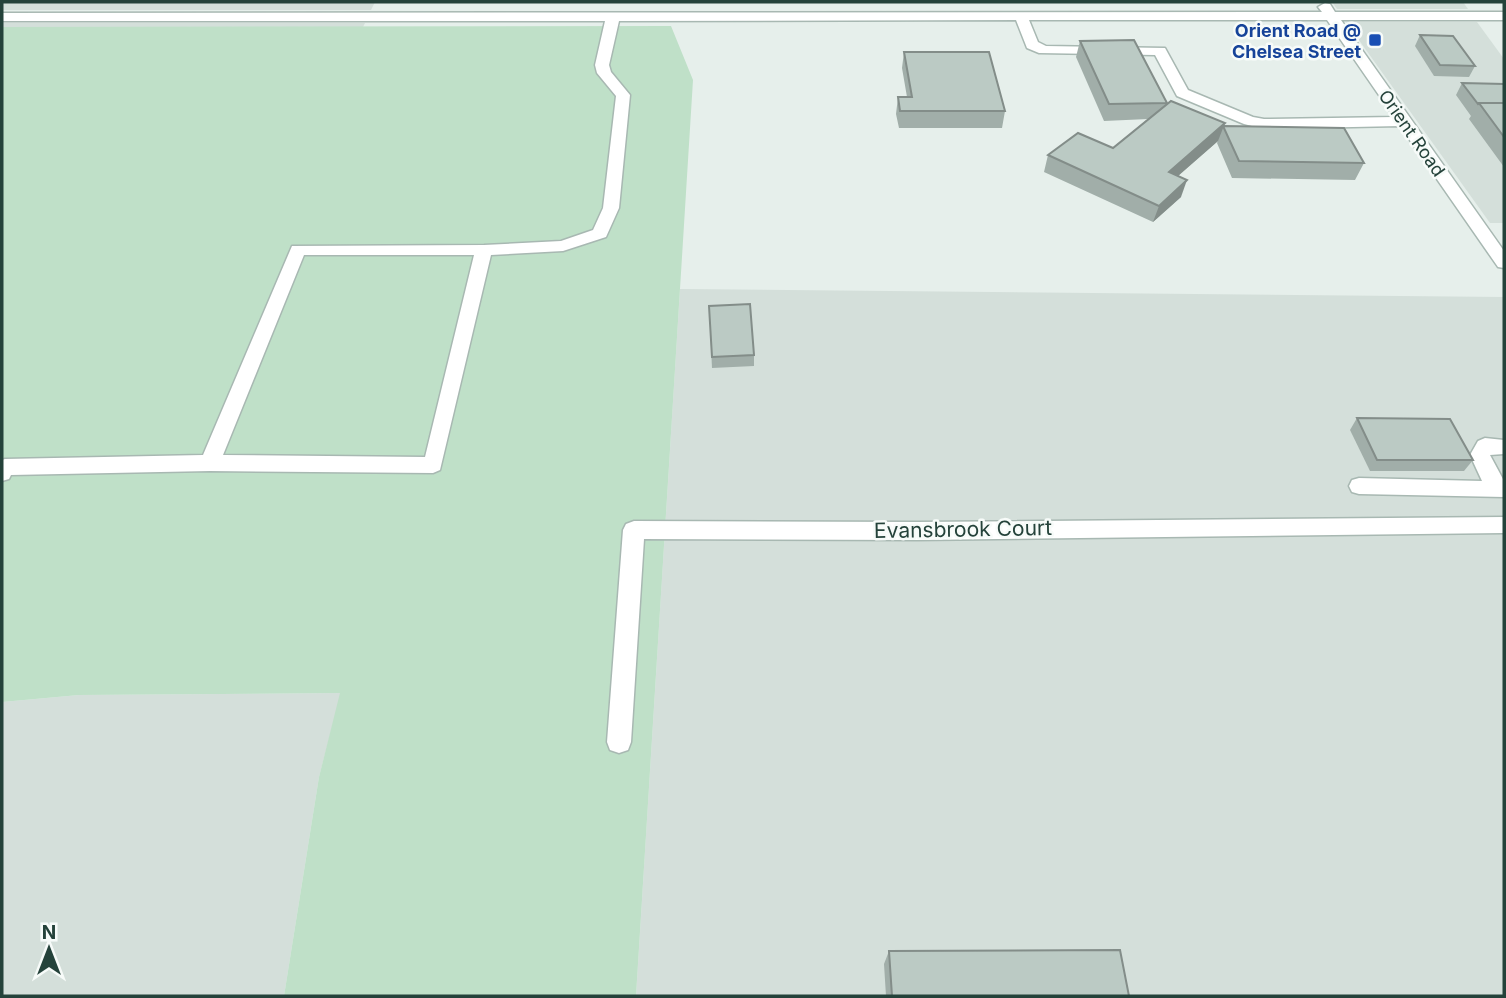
<svg xmlns="http://www.w3.org/2000/svg" width="1506" height="998" font-family="Inter,sans-serif">
  <style>
    .built { fill: #d4dfda }
    .green { fill: #bfe0c8 }
    .lines { fill: none; stroke-linecap: round; stroke-linejoin: round }
    .minor-casing { stroke: #a8b8b2; stroke-width: 3 }
    .minor { fill: #fff; fill-rule: evenodd }
    .wall { fill: #a1aea9 }
    .shaded-wall { fill: #838d89 }
    .building { fill: #bbcac4; stroke: #838d89; stroke-width: 2 }
    .transit-dot { fill: #1a4fb4; stroke: #f7fbf9; stroke-width: 2.5 }
    .labels { text-anchor: middle; dominant-baseline: central; stroke-width: 5; stroke-linejoin: round; paint-order: stroke }
    .far-transit-label { font-size: 18px; font-weight: bold; fill: #164399; stroke: #f7fbf9; text-anchor: end }
    .far-street-label { font-size: 18px; fill: #24423a; stroke: #f7fbf9 }
    .street-label { font-size: 21px; fill: #24423a; stroke: #f7fbf9 }
  </style>
  <rect width="100%" height="100%" fill="#e6efeb"/>
  <g class="built">
    <polygon points="2,2 375,2 371,10 2,10"/>
    <polygon points="1332,2 1463,2 1468,9 1337,9"/>
    <polygon points="1346,22 1477,22 1504,59 1504,223 1490,223"/>
    <polygon points="2,23 365,23 363,27 2,27"/>
    <polygon points="680,289 1504,297 1504,996 636,996"/>
    <polygon points="341,693 319,777 284,996 2,996 2,702 79,695"/>
  </g>
  <polygon class="green" points="671,26 693,80 636,996 284,996 319,777 340,693 79,695 2,702 2,27"/>
  <g class="lines">
    <defs>
      <g id="minor">
        <path d="M1325 3 1330 4 1335 12H1504V20H1341L1504 251V268L1498 267 1400 126 1264 129 1244 124 1177 96 1155 55 1039 53 1027 48 1016 20 619 21 609 65 611 72 630 95 619 208 606 237 563 251 491 255 440 470 433 473 210 471 11 475 9 479 2 481V460L5 459 203 455 292 246 484 245 561 241 593 230 603 208 616 96 597 73 595 65 605 21H2V13L1322 12 1318 7ZM1029 20H1327L1394 117 1264 119 1253 117 1188 90 1165 48 1046 46 1038 42ZM304 255H474L425 457 223 455Z"/>
        <polygon points="1485,438 1504,440 1504,454 1490,455 1504,481 1504,497 1359,494 1352,492 1349,486 1352,480 1359,478 1482,481 1470,455 1478,441"/>
        <polygon points="1504,517 1504,533 917,540 644,539 631,742 628,750 619,753 610,750 607,742 623,530 626,524 634,521 917,522"/>
      </g>
    </defs>
    <use href="#minor" class="minor-casing"/>
    <use href="#minor" class="minor"/>
  </g>
  <g class="wall">
    <polygon points="1420,35 1475,66 1469,77 1434,76 1415,46"/>
    <polygon points="1080,41 1167,103 1166,105 1224,126 1364,163 1355,180 1232,178 1217,143 1218,141 1178,176 1181,197 1153,222 1044,172 1048,155 1113,148 1148,119 1104,121 1076,57"/>
    <polygon points="904,52 1005,111 1002,128 899,128 896,114 898,97 907,97 902,68"/>
    <polygon points="1462,83 1504,84 1504,167 1469,119 1471,116 1456,95"/>
    <polygon points="709,306 754,355 754,366 712,368"/>
    <polygon points="1357,418 1473,460 1464,471 1370,471 1350,430"/>
    <polygon points="889,951 1129,996 886,996 884,964"/>
  </g>
  <g class="shaded-wall">
    <polygon points="1225,123 1218,141 1163,189 1169,172"/>
    <polygon points="1187,180 1181,197 1153,222 1159,206"/>
  </g>
  <g class="building">
    <polygon points="1420,35 1453,36 1475,66 1440,65"/>
    <polygon points="1134,40 1167,103 1109,104 1080,41"/>
    <polygon points="904,52 989,52 1005,111 900,111 898,97 912,97"/>
    <polygon points="1462,83 1504,84 1504,103 1479,103 1478,104"/>
    <polygon points="1171,101 1225,123 1169,172 1187,180 1159,206 1048,155 1078,133 1113,148"/>
    <polygon points="1479,103 1504,103 1504,137"/>
    <polygon points="1223,126 1344,128 1364,163 1239,161"/>
    <polygon points="750,304 754,355 712,357 709,306"/>
    <polygon points="1357,418 1450,419 1473,460 1377,460"/>
    <polygon points="1120,950 1129,996 892,996 889,951"/>
  </g>
  <rect class="transit-dot" x="1368" y="33" width="14" height="14" rx="3.5"/>
  <g class="labels">
    <g class="far-transit-label">
      <text x="1361" y="30">Orient Road @<tspan x="1361" dy="21">Chelsea Street</tspan></text>
    </g>
    <g class="far-street-label">
      <text transform="translate(1412 133) rotate(55)">Orient Road</text>
    </g>
    <g class="street-label">
      <text transform="translate(963 529) rotate(-1)">Evansbrook Court</text>
    </g>
  </g>
  <rect width="1506" height="998" fill="none" stroke="#24423a" stroke-width="7"/>
  <g transform="translate(49 949)" stroke="#f7fbf9" stroke-width="5" paint-order="stroke">
  <path d="M0-5L12 26L0 18L-12 26Z" fill="#24423a"/>
  <text y="-10" font-size="19" font-weight="bold" text-anchor="middle" fill="#24423a">N</text>
  </g>
</svg>
